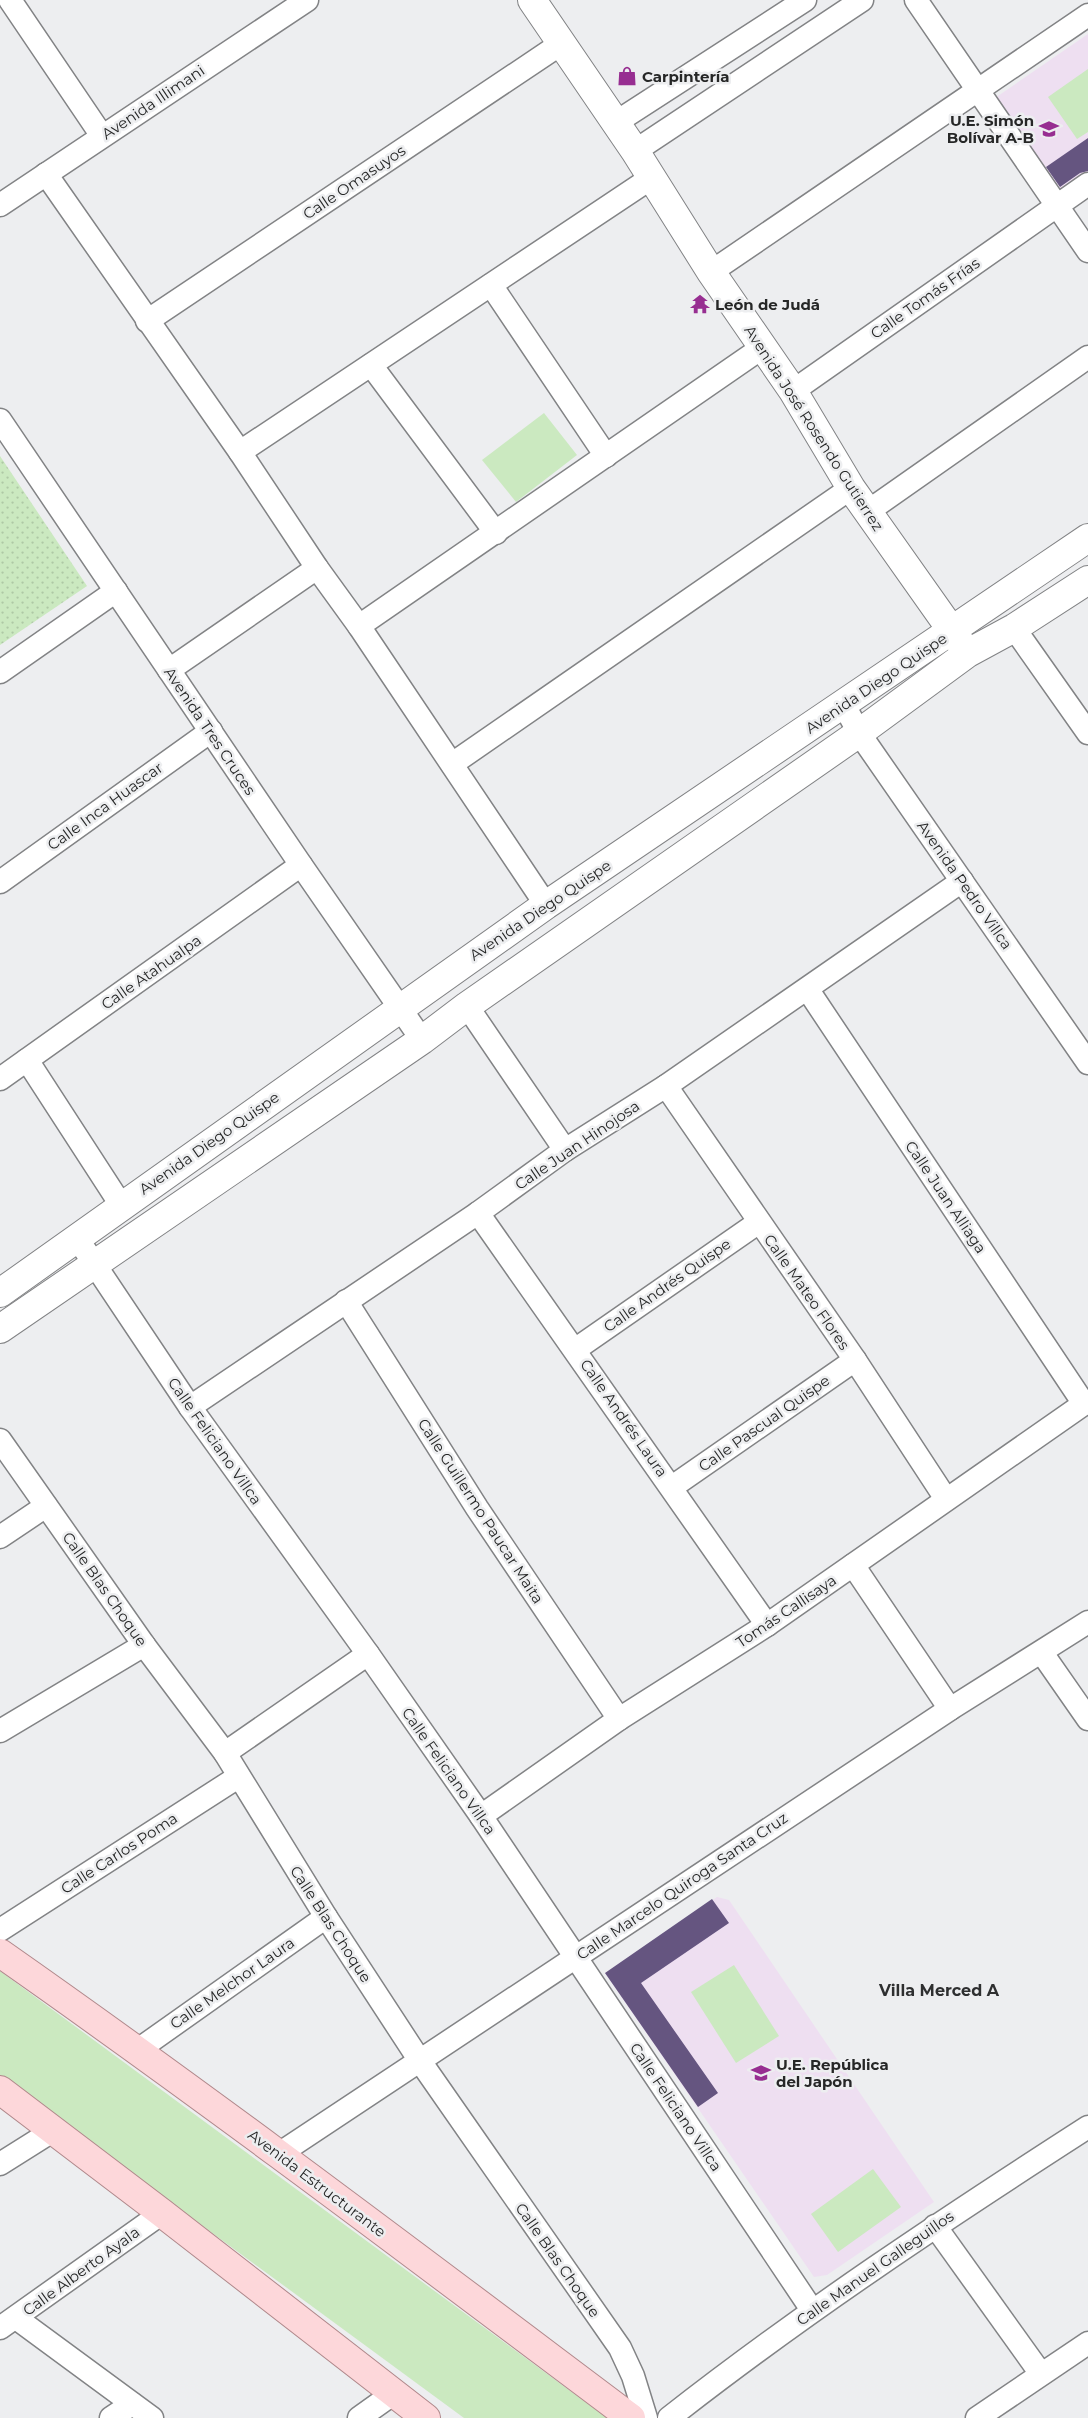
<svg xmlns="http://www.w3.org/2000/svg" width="1088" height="2418" font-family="Montserrat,sans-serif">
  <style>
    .education { fill: #eedff1 }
    .grass { fill: #cbe9c0 }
    .park { fill: url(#park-dots) }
    .building { fill: #655580 }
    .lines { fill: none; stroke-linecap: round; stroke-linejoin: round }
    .minor-casing { stroke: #828385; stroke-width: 25 }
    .tertiary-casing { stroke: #828385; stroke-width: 30 }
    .primary-casing { stroke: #b0888b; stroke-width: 30 }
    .minor { stroke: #fff; stroke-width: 22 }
    .tertiary { stroke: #fff; stroke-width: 28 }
    .primary { stroke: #fdd7da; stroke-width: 28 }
    .labels { text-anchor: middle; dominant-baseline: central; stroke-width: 5; stroke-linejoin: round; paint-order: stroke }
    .poi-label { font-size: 15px; font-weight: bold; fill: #262727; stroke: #edeef0; text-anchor: start }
    .street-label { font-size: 15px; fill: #262727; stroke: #edeef0 }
    .neighbourhood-label { font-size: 16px; font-weight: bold; fill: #2e2f30; stroke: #edeef0 }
  </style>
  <defs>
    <pattern id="park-dots" width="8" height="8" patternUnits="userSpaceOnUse" patternTransform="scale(1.25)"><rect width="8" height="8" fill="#cbe9c0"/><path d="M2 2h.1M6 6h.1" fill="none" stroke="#aec8a5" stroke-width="1.8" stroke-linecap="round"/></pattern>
  </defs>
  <rect width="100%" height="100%" fill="#edeef0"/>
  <g class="education">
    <polygon points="1088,34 1088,174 1060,194 995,98"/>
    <polygon points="717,1897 729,1900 934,2202 827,2275 814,2277 605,1973"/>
  </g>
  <g class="grass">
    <polygon points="1088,69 1088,132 1077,139 1048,97"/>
    <polygon points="544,413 577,455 516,502 482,460"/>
    <polygon points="734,1965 779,2036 736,2063 691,1992"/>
    <polygon points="0,1971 607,2418 464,2418 0,2077"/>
    <polygon points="873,2169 901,2207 838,2252 811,2214"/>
  </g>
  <polygon class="park" points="0,456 87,586 0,645"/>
  <g class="building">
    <polygon points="1088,138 1088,171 1080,173 1060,187 1046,167"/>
    <polygon points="712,1899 729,1923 641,1983 718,2093 698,2107 605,1973"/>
  </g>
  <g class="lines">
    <defs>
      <g id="minor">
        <polyline points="10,0 102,136"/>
        <polyline points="916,0 1088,251"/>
        <polyline points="615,123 805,0"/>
        <polyline points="635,151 862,0"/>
        <polyline points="46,174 240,452 317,568 359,626 546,905"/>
        <polyline points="0,205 307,0"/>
        <polyline points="711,272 1088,15"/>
        <polyline points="491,285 606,456"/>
        <polyline points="147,321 562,43"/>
        <polyline points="371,365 496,533"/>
        <polyline points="793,391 1088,184"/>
        <polyline points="0,420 301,865 422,1040"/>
        <polyline points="240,452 651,178"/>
        <polyline points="867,512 1088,357"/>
        <polyline points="359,626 763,347"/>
        <polyline points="1014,628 1088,733"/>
        <polyline points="169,670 317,568"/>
        <polyline points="0,672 116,591"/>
        <polyline points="844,705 859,733 1088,1063"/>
        <polyline points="452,764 851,488"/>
        <polyline points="0,882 211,731"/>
        <polyline points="808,990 1084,1404"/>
        <polyline points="467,1006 565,1150"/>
        <polyline points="27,1060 121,1205"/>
        <polyline points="0,1079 301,865"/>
        <polyline points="666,1086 855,1360 946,1499"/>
        <polyline points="478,1213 767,1625"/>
        <polyline points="77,1238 190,1407 368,1654 481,1816 812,2310"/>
        <polyline points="346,1301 477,1508 619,1719"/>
        <polyline points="576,1349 759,1222"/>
        <polyline points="190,1407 478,1213 565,1150 666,1086 962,881"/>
        <polyline points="0,1440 144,1645 225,1753 326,1917 420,2061 620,2348 633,2376 646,2418"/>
        <polyline points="672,1487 855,1360"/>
        <polyline points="0,1537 46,1506"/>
        <polyline points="853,1565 950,1709"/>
        <polyline points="1042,1653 1088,1719"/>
        <polyline points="0,1731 144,1645"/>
        <polyline points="225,1753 368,1654"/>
        <polyline points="481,1816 619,1719 767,1625 1088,1401"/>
        <polyline points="0,1930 238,1777"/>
        <polyline points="138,2050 326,1917"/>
        <polyline points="279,2154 950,1709 1088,1622"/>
        <polyline points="0,2164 54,2130"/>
        <polyline points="935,2226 1041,2374"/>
        <polyline points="16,2318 152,2418"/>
        <polyline points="0,2328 162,2213"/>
        <polyline points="111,2418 132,2404"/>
        <polyline points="359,2418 394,2393"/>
        <path d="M669 2418C803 2313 945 2219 1088 2127"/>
        <polyline points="977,2418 1088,2343"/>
      </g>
      <g id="tertiary">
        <polyline points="532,0 635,151 711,272 793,391 851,488 962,645"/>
        <polyline points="0,1293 546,905 1088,538"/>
        <polyline points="0,1329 422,1040 467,1006 859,733 968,653 1014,628 1088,580"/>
      </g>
      <g id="primary">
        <path d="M0 1953C214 2103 422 2261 631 2418"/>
        <polyline points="0,2090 162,2213 426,2418"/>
      </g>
    </defs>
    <use href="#minor" class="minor-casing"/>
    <use href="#tertiary" class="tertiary-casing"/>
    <use href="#primary" class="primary-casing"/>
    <use href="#minor" class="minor"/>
    <use href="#tertiary" class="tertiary"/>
    <use href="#primary" class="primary"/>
  </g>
  <defs>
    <symbol id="shop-bare" viewBox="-9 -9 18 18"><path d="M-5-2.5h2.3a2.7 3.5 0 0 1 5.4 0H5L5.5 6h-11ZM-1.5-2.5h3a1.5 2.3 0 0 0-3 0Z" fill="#972e91" stroke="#edeef0" stroke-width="2.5" paint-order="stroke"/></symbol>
    <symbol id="school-bare" viewBox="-9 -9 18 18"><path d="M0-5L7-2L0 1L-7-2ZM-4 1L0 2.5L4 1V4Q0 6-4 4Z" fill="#972e91" stroke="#edeef0" stroke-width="2.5" paint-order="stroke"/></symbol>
    <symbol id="temple-bare" viewBox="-9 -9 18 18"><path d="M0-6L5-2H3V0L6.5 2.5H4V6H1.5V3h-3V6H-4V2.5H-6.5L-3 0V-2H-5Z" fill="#972e91" stroke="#edeef0" stroke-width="2.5" paint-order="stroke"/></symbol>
  </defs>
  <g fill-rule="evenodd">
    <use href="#shop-bare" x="613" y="62" width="28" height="28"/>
    <use href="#school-bare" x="1035" y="115" width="28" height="28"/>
    <use href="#temple-bare" x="686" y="290" width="28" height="28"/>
    <use href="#school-bare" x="747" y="2059" width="28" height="28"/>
  </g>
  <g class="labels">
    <g class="poi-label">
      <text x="642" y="76">Carpintería</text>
      <text x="1034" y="120" text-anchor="end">U.E. Simón<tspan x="1034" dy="17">Bolívar A-B</tspan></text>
      <text x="715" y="304">León de Judá</text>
      <text x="776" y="2064">U.E. República<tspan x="776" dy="17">del Japón</tspan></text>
    </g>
    <g class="street-label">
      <text transform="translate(153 102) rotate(-34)">Avenida Illimani</text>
      <text transform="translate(354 182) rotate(-34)">Calle Omasuyos</text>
      <text transform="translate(925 298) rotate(-35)">Calle Tomás Frías</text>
      <text transform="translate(814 428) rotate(57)">Avenida José Rosendo Gutierrez</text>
      <text transform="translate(876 683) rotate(-34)">Avenida Diego Quispe</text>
      <text transform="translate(210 731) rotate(56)">Avenida Tres Cruces</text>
      <text transform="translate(105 806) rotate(-36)">Calle Inca Huascar</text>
      <text transform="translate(965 885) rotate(55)">Avenida Pedro Villca</text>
      <text transform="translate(540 910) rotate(-34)">Avenida Diego Quispe</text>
      <text transform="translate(151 972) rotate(-35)">Calle Atahualpa</text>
      <text transform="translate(209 1143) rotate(-35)">Avenida Diego Quispe</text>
      <text transform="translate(577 1145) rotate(-34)">Calle Juan Hinojosa</text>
      <text transform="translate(946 1197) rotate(56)">Calle Juan Alliaga</text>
      <text transform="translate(667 1285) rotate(-35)">Calle Andrés Quispe</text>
      <text transform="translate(807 1292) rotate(55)">Calle Mateo Flores</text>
      <text transform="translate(624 1418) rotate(55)">Calle Andrés Laura</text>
      <text transform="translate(764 1423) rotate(-35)">Calle Pascual Quispe</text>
      <text transform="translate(215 1441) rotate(55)">Calle Feliciano Villca</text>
      <text transform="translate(481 1511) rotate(57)">Calle Guillermo Paucar Maita</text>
      <text transform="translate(105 1589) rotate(55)">Calle Blas Choque</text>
      <text transform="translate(786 1611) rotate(-34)">Tomás Callisaya</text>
      <text transform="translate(449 1771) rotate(55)">Calle Feliciano Villca</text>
      <text transform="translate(119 1853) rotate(-33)">Calle Carlos Poma</text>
      <text transform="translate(682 1886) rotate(-34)">Calle Marcelo Quiroga Santa Cruz</text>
      <text transform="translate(331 1924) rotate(57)">Calle Blas Choque</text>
      <text transform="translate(232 1983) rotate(-35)">Calle Melchor Laura</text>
      <text transform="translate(676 2107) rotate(56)">Calle Feliciano Villca</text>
      <text transform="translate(317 2183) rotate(37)">Avenida Estructurante</text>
      <text transform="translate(558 2260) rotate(55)">Calle Blas Choque</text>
      <text transform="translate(875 2268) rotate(-35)">Calle Manuel Galleguillos</text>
      <text transform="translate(81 2271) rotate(-36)">Calle Alberto Ayala</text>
    </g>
    <g class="neighbourhood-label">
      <text x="939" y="1990">Villa Merced A</text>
    </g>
  </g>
</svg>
